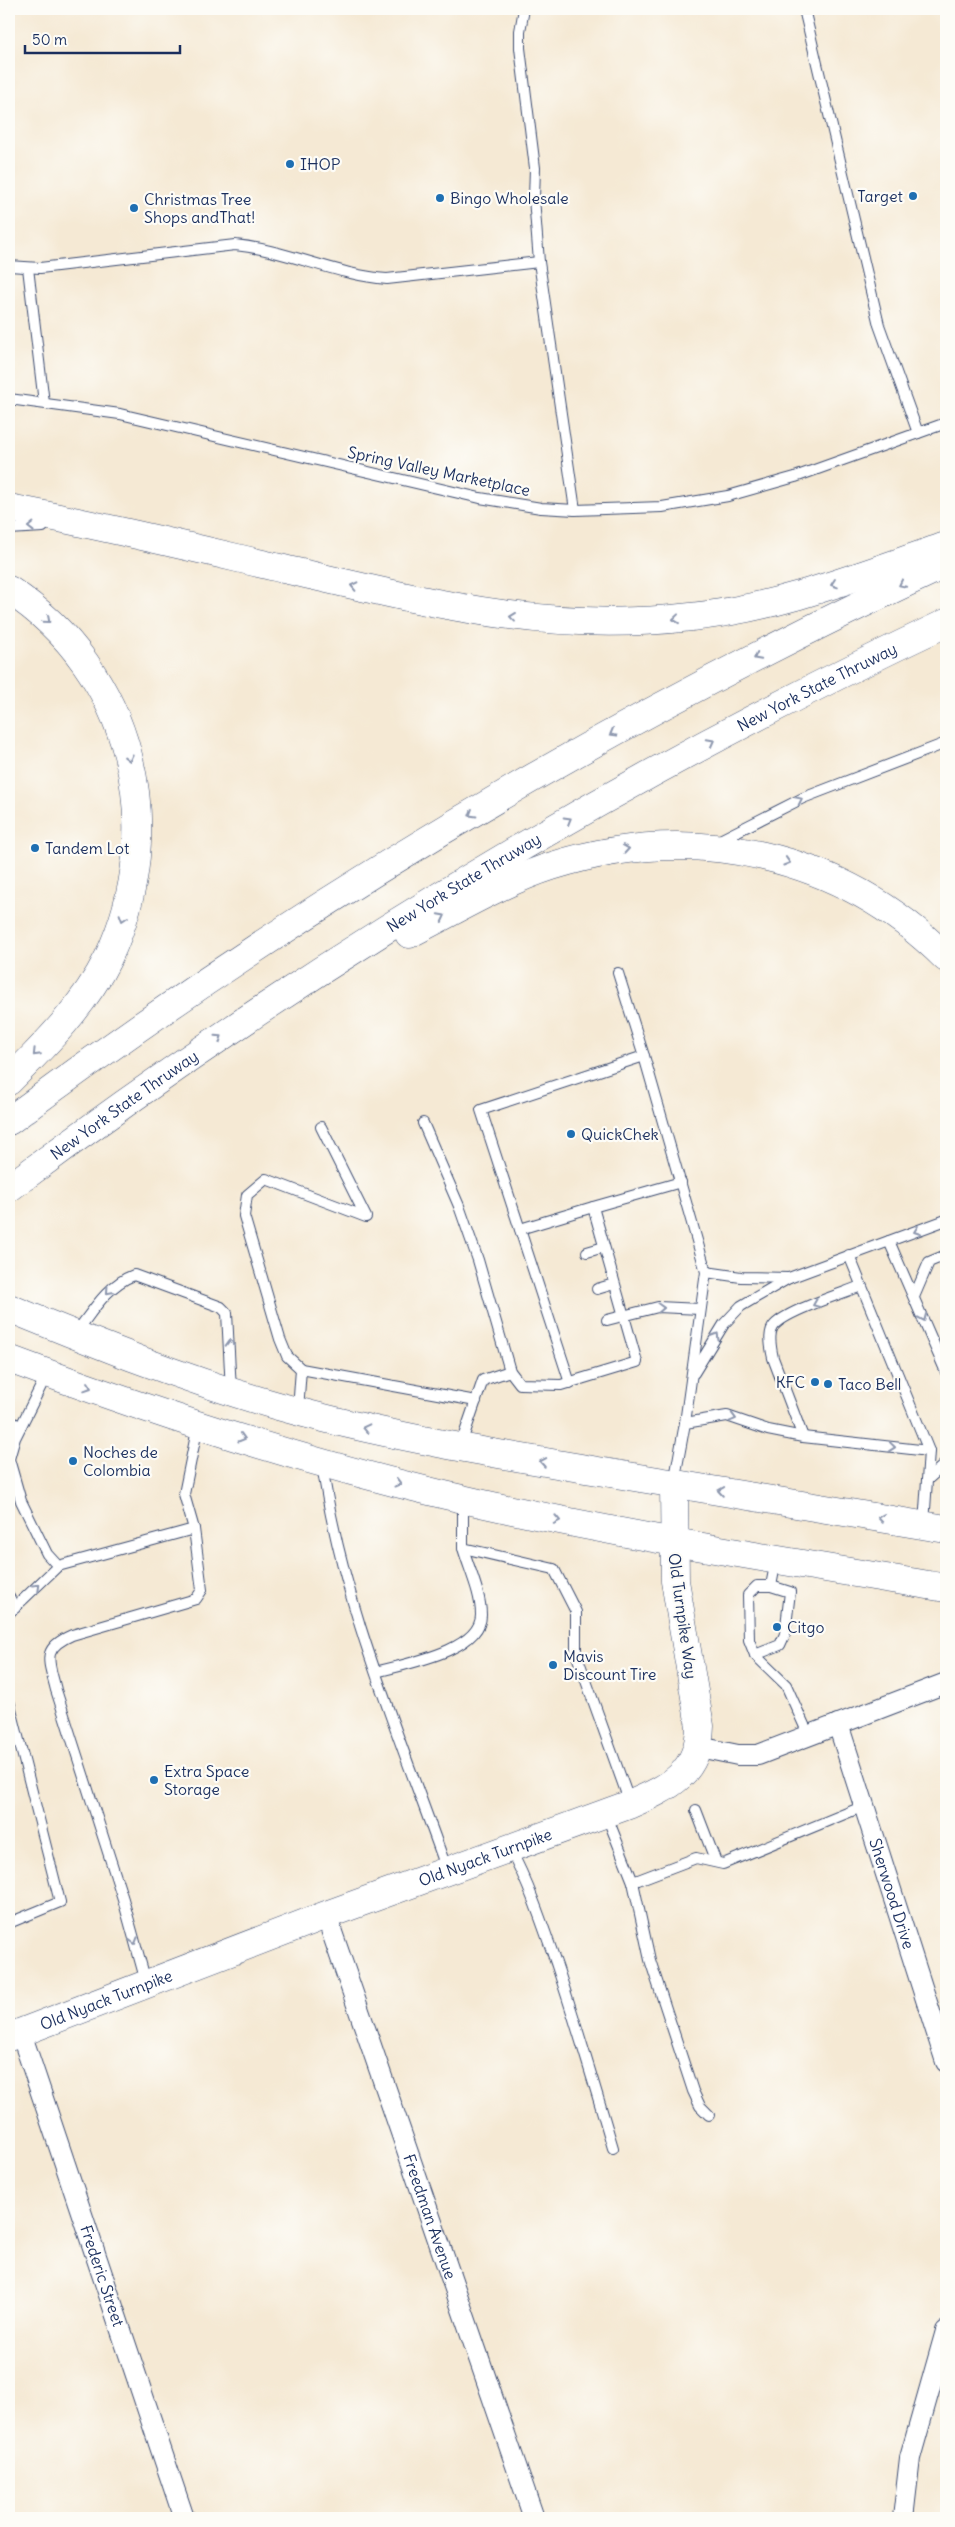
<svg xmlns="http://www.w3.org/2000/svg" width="955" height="2527" font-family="Delius,sans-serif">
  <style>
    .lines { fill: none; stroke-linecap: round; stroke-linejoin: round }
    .lane-casing { stroke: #3c4b70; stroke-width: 12 }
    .street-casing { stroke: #3c4b70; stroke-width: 22 }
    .secondary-casing { stroke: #3c4b70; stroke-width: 29 }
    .primary-casing { stroke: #3c4b70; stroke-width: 29 }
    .highway-casing { stroke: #3c4b70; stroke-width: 29 }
    .lane { stroke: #fff; stroke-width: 10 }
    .street { stroke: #fff; stroke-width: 20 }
    .secondary { stroke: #fff; stroke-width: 28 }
    .primary { stroke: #fff; stroke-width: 28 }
    .highway { stroke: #fff; stroke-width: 28 }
    .oneway { stroke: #8d97ae }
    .poi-dot { fill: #1f6fb2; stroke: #fdfcf7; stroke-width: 2 }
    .labels { text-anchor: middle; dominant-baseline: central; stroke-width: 4.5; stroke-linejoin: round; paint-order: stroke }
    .poi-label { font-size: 16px; fill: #1b2f5e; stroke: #fdfcf7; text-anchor: start }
    .street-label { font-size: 16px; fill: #1b2f5e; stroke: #fdfcf7 }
  </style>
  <rect width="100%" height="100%" fill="#fdfcf7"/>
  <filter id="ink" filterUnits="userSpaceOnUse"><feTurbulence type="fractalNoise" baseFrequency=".02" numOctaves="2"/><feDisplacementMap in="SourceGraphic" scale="10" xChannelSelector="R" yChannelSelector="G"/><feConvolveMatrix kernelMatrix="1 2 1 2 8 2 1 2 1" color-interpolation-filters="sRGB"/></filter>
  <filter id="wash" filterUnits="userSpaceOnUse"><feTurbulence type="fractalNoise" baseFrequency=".0096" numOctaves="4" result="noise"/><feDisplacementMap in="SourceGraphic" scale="20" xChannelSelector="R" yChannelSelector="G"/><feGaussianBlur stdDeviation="1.12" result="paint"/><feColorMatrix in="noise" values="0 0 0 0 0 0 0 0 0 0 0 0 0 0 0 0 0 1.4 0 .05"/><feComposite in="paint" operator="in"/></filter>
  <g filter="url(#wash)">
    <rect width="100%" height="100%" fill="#f5e9d4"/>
  </g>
  <g filter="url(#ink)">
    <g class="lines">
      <defs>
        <g id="lane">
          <polyline points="524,9 520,31 520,48 535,168 534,198 539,262 575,510"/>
          <polyline points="804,9 879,325 918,433"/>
          <path d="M9 266 40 268 235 245C287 250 335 275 387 279L539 262"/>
          <polyline points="28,268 44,403"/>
          <polyline points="9,399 120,414 480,498 541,508 575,510 662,507 728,496 795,477 946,423"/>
          <polyline points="9,529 43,527"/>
          <polyline points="716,842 803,798 946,743"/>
          <polyline points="618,973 644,1056"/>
          <polyline points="423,1123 459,1206 478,1260 510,1371 520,1384 561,1385 637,1362 593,1207 681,1182"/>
          <polyline points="520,1229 593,1207"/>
          <polyline points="889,1241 946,1372"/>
          <polyline points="587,1252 604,1247"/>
          <polyline points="849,1255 929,1451 924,1524"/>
          <polyline points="706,1272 741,1277 789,1278 946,1220"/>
          <polyline points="597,1289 614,1284"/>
          <polyline points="914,1297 929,1262 946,1255"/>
          <polyline points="607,1320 658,1307 700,1309"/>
          <path d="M75 1334C92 1312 107 1285 134 1275L221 1307 227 1313 231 1391"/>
          <polyline points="301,1369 287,1356 280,1339 244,1216 247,1195 266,1179 366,1217 321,1127"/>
          <polyline points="694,1373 724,1324 741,1306 789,1278"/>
          <polyline points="47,1374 15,1438 9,1459 21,1501 47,1554 58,1566 194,1529 184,1494 198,1425"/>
          <polyline points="570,1383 481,1110 644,1056 706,1272 685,1423 674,1483"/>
          <polyline points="298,1410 301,1369 476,1401"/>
          <polyline points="9,1421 21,1426"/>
          <polyline points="685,1423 727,1416 768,1430 803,1437 929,1451"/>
          <path d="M803 1437 773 1358C771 1349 768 1335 773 1327 783 1312 841 1294 861 1286"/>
          <polyline points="460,1447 483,1380 510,1371"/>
          <path d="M322 1464C342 1604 400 1737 447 1870"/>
          <polyline points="927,1480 946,1463"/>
          <polyline points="463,1500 463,1548 554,1569 576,1612 576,1653 630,1803"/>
          <polyline points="776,1560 771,1586 757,1586 748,1595 749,1640 755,1655 786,1685 809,1736"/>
          <polyline points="9,1597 15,1608"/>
          <polyline points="9,1613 58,1566"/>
          <polyline points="755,1655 780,1645 785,1634 790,1592 771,1586"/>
          <path d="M376 1672C404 1664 481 1651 481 1615 481 1593 469 1569 463 1548"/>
          <polyline points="9,1701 60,1902 9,1923"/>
          <polyline points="696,1810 716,1862"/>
          <polyline points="606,1814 633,1882 650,1960 693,2091 700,2106 709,2115"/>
          <path d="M510 1849C530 1886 543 1926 557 1966 577 2026 595 2087 613 2148"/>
          <polyline points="633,1882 696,1858 723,1864 864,1806"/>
          <path d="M146 1982 123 1899 56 1690C49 1661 40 1649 72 1635L196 1599 202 1590 194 1529"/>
        </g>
        <g id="street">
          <path id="s1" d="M838 1724 946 2062"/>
          <polyline points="699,1747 738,1755 758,1755 946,1683"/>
          <path id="s2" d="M326 1915 534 2518"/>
          <path id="s3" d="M21 2033 184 2518"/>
          <polyline points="903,2518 910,2458 946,2331"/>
        </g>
        <g id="secondary">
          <path id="s4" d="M9 2037 326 1915 631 1804C670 1787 699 1773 700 1726L675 1581 674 1484"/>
        </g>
        <g id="primary">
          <path d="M9 1308C97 1344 186 1380 278 1406 381 1435 486 1452 592 1470 710 1490 828 1509 946 1529"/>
          <path d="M9 1359C151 1412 297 1460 445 1495 610 1534 779 1560 946 1588"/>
        </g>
        <g id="highway">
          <path d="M9 508C110 527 210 552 310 575 443 606 554 633 691 617 780 608 863 574 946 546"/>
          <path d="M9 590C132 670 170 827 108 958 85 1005 45 1045 9 1081"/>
          <path d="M409 934C455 911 502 882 552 866 693 821 841 853 946 958"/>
          <path d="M9 1121C301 904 616 717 946 564"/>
          <path id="s5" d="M9 1188C301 969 616 779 946 623"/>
        </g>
      </defs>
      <use href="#lane" class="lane-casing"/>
      <use href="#street" class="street-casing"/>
      <use href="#secondary" class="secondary-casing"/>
      <use href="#primary" class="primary-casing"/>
      <use href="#highway" class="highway-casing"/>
      <use href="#lane" class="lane"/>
      <use href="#street" class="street"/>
      <use href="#secondary" class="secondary"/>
      <use href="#primary" class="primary"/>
      <use href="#highway" class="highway"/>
    </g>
    <defs><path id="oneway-chevron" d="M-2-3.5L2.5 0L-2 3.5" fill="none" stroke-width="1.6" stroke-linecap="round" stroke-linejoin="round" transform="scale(1.25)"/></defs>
    <g class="oneway">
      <use href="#oneway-chevron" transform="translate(31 527) rotate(179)"/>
      <use href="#oneway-chevron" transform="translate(834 584) rotate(161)"/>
      <use href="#oneway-chevron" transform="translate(902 584) rotate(154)"/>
      <use href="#oneway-chevron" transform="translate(354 586) rotate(-167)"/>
      <use href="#oneway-chevron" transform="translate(513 617) rotate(-173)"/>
      <use href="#oneway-chevron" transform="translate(676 619) rotate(174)"/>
      <use href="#oneway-chevron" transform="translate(47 620) rotate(41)"/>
      <use href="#oneway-chevron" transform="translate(757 657) rotate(153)"/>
      <use href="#oneway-chevron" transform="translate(613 733) rotate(151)"/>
      <use href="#oneway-chevron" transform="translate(711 742) rotate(-28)"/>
      <use href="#oneway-chevron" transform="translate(129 758) rotate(76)"/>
      <use href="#oneway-chevron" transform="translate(799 800) rotate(-26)"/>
      <use href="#oneway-chevron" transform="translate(472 814) rotate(149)"/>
      <use href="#oneway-chevron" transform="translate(568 820) rotate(-30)"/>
      <use href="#oneway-chevron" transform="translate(626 849) rotate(-9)"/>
      <use href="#oneway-chevron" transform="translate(787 862) rotate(17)"/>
      <use href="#oneway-chevron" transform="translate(442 917) rotate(-27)"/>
      <use href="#oneway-chevron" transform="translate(123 918) rotate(108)"/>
      <use href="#oneway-chevron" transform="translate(219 1038) rotate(-34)"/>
      <use href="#oneway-chevron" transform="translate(36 1053) rotate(134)"/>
      <use href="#oneway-chevron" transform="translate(917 1231) rotate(160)"/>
      <use href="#oneway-chevron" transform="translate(109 1291) rotate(132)"/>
      <use href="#oneway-chevron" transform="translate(816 1304) rotate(158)"/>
      <use href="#oneway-chevron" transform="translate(661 1308) rotate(-2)"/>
      <use href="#oneway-chevron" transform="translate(923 1318) rotate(67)"/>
      <use href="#oneway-chevron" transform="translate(716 1336) rotate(-59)"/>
      <use href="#oneway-chevron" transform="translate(230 1343) rotate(-92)"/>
      <use href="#oneway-chevron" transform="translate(88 1387) rotate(19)"/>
      <use href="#oneway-chevron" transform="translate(733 1418) rotate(15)"/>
      <use href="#oneway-chevron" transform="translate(366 1428) rotate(-167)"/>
      <use href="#oneway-chevron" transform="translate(242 1438) rotate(17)"/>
      <use href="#oneway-chevron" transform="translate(892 1447) rotate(6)"/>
      <use href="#oneway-chevron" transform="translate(543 1462) rotate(-170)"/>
      <use href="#oneway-chevron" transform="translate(398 1483) rotate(15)"/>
      <use href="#oneway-chevron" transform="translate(721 1491) rotate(-171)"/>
      <use href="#oneway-chevron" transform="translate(881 1518) rotate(-171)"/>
      <use href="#oneway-chevron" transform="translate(557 1520) rotate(11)"/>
      <use href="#oneway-chevron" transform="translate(37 1587) rotate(-44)"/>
      <use href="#oneway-chevron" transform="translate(134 1941) rotate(74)"/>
    </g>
  </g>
  <g class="poi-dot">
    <circle cx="290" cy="164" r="5"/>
    <circle cx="913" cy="196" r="5"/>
    <circle cx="440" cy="198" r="5"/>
    <circle cx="134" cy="208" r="5"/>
    <circle cx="35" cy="848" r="5"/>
    <circle cx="571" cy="1134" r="5"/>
    <circle cx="815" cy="1382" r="5"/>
    <circle cx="828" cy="1384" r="5"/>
    <circle cx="73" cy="1461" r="5"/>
    <circle cx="777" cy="1627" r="5"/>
    <circle cx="553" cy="1665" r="5"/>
    <circle cx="154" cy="1780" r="5"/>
  </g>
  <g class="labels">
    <g class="poi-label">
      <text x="300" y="164">IHOP</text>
      <text x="903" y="196" text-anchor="end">Target</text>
      <text x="450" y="198">Bingo Wholesale</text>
      <text x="144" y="199">Christmas Tree<tspan x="144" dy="18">Shops andThat!</tspan></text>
      <text x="45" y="848">Tandem Lot</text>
      <text x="581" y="1134">QuickChek</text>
      <text x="805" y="1382" text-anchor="end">KFC</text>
      <text x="838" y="1384">Taco Bell</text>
      <text x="83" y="1452">Noches de<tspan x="83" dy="18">Colombia</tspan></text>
      <text x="787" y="1627">Citgo</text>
      <text x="563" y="1656">Mavis<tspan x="563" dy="18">Discount Tire</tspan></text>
      <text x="164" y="1771">Extra Space<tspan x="164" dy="18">Storage</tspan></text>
    </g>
    <g class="street-label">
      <text transform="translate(439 471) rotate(12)">Spring Valley Marketplace</text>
      <text stroke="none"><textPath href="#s5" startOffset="952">New York State Thruway</textPath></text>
      <text stroke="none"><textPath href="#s5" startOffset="548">New York State Thruway</textPath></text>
      <text stroke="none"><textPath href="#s5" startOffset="142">New York State Thruway</textPath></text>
      <text transform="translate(683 1616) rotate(82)">Old Turnpike Way</text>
      <text stroke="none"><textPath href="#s4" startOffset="509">Old Nyack Turnpike</textPath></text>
      <text stroke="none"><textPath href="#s1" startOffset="178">Sherwood Drive</textPath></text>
      <text stroke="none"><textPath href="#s4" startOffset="104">Old Nyack Turnpike</textPath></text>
      <text stroke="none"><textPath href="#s2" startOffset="319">Freedman Avenue</textPath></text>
      <text stroke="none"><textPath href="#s3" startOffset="256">Frederic Street</textPath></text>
    </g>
  </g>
  <rect width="955" height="2527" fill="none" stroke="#fdfcf7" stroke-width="30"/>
  <path d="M25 45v8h155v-8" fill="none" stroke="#1b2f5e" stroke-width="2.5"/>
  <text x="32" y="45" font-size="15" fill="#1b2f5e" stroke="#fdfcf7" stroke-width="4" paint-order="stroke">50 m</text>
</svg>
